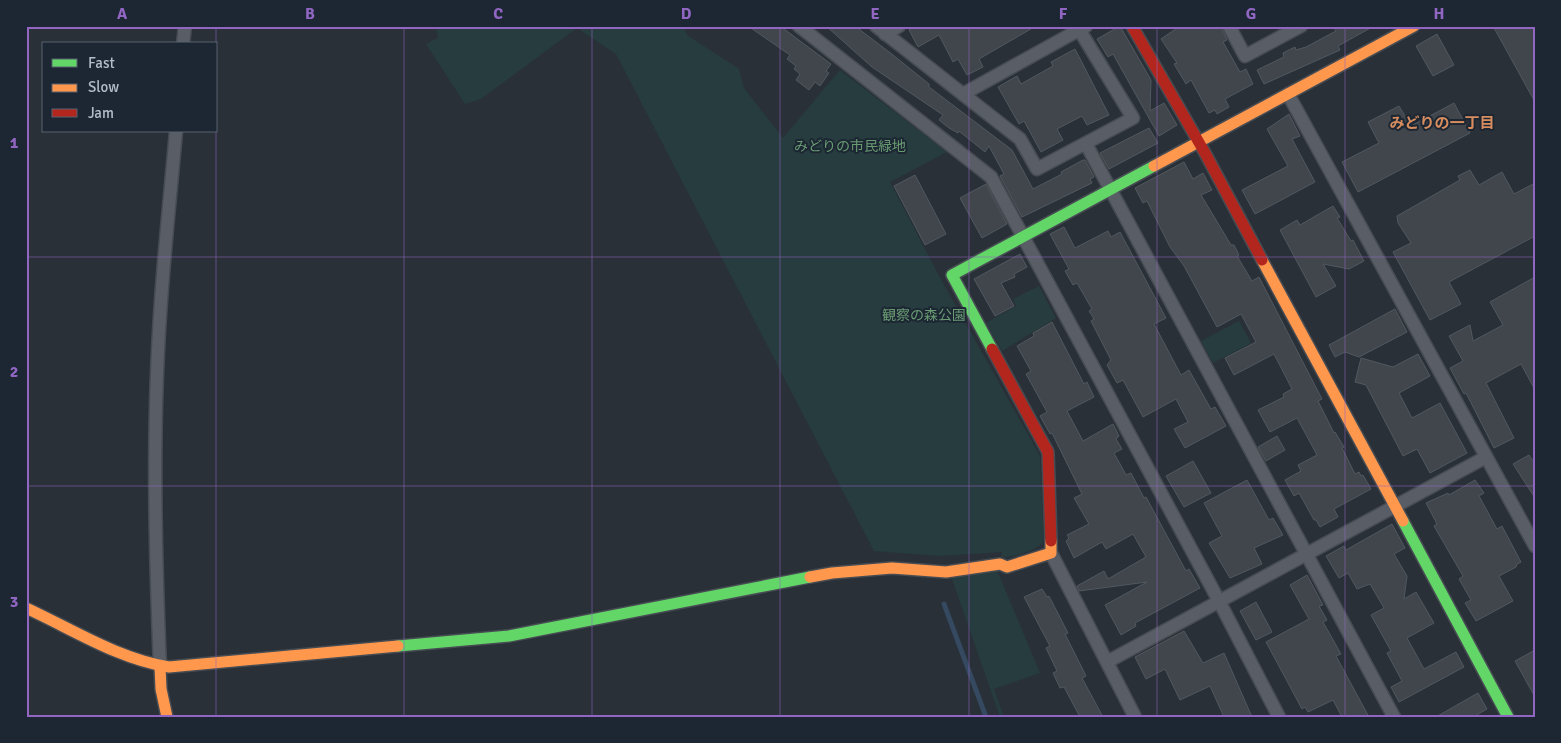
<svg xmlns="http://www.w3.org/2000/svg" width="1561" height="743" font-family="Signika,'Noto Sans JP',sans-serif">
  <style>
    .green { fill: #263c3e }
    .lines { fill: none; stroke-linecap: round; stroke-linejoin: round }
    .stream { stroke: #354a61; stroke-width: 5 }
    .building { fill: #40464c; stroke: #51585f }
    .street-casing { stroke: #474c53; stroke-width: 15 }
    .fast-casing { stroke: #474c53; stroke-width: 14 }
    .slow-casing { stroke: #474c53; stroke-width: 14 }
    .jam-casing { stroke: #474c53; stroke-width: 14 }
    .street { stroke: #595e66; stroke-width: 12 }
    .fast { stroke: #63d668; stroke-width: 11 }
    .slow { stroke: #ff974d; stroke-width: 11 }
    .jam { stroke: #b3261e; stroke-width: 11 }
    .grid { fill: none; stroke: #9166c3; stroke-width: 1; stroke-opacity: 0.55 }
    .labels { text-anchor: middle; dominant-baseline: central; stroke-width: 4; stroke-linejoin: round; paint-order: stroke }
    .park-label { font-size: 14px; fill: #699b72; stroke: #1c2733 }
    .neighbourhood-label { font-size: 15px; font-weight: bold; fill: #d88d5f; stroke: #1c2733 }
    .neatline { fill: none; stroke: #9166c3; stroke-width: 2 }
    .grid-label { font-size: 16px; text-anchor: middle; font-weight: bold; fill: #9166c3 }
  </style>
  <rect width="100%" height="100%" fill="#293038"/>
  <g class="green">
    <path d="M436 26H683L687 35 739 69 744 88 783 138 840 70 947 152 890 182 938 274 1040 456 1044 541C1037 551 1013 558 1001 557L1002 552 940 556 874 551 616 54 577 28 481 99 465 104 426 44 438 38Z"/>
    <polygon points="1039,286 1056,318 1002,351 986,323 1016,306 1013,299"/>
    <polygon points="1239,321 1251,343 1213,363 1201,341"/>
    <polygon points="997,570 1040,673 994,689 1004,717 1000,717 951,576"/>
  </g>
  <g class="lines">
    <polyline class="stream" points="944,604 986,717"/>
  </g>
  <g class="building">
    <polygon points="748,26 780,26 831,64 826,71 829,73 820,86 815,82 809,90 796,80 800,74 794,69 796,66 787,59 790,55"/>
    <polygon points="826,26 855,26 893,55 929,84 929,87 1012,150 1033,189 1062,174 1061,172 1083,160 1085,160 1094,177 1090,179 1092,183 1022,217 1000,176 1004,174 989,146 985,152 959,131 958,133 949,128 939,120 943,115 872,67"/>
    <polygon points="917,26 1036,26 979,59 983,67 967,75 958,59 953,62 939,35 918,47 909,30"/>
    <polygon points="1120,26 1151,80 1150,111 1164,103 1177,125 1159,136 1113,54 1108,57 1097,39"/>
    <polygon points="1180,26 1221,26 1227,40 1223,42 1240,72 1246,69 1253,84 1225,99 1229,107 1217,114 1215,110 1209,113 1191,80 1186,84 1174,64 1177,63 1161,39"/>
    <polygon points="1333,26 1374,26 1338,46 1340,50 1264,84 1257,70 1284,57 1283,53 1295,47 1296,50 1306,47 1336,31"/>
    <polygon points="1493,26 1535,26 1535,102"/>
    <polygon points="1437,34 1454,65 1433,76 1416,46"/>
    <polygon points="1075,49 1109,115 1087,125 1082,116 1057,129 1063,140 1041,152 1024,121 1019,124 998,87 1017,76 1021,84 1053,66 1051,62"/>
    <polygon points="1454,103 1470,133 1358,192 1342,162 1379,143 1368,122 1399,106 1411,126"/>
    <polygon points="1289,114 1300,136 1292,139 1315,182 1255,214 1242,190 1288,166 1267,129"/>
    <polygon points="1149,128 1158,143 1109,169 1100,153"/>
    <polygon points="1184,162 1193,179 1203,173 1212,190 1201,195 1231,245 1234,245 1239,255 1237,256 1252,281 1259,277 1322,399 1318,401 1334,433 1335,432 1344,447 1342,448 1355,474 1359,472 1361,476 1363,475 1371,489 1334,509 1338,517 1320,527 1316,520 1314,520 1299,493 1294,496 1285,480 1301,471 1298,465 1317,455 1297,418 1270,432 1258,410 1284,397 1283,394 1292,389 1274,354 1234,375 1225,358 1256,342 1241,314 1217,327 1184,266 1170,247 1147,201 1143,203 1135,188"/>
    <polygon points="1470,170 1479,185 1502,172 1514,194 1535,183 1535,236 1449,282 1461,304 1430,320 1393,252 1411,243 1398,223 1397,216 1460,180 1458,176"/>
    <polygon points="915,175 946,234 925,245 894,186"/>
    <polygon points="986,184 1007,224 982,238 960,198"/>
    <polygon points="1333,206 1340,217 1337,218 1351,241 1353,240 1364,261 1349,269 1323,264 1336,286 1316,297 1280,230 1297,220 1300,225"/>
    <polygon points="1064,227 1075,248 1108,231 1111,237 1120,232 1166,318 1154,324 1181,375 1189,370 1211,409 1215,407 1226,426 1185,448 1174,429 1188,422 1176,399 1143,417 1123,380 1117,383 1107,365 1111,360 1091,321 1094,319 1089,311 1092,309 1077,283 1073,285 1065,271 1069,269 1050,234"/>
    <polygon points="1020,254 1027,267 1014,274 1015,277 1001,283 1014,306 995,316 974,279"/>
    <polygon points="1535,277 1535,390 1521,364 1486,383 1514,438 1494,448 1466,393 1464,394 1450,368 1463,361 1449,336 1470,325 1473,341 1503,325 1490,302"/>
    <polygon points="1395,309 1407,332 1359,357 1345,352 1335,357 1329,345"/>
    <polygon points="1052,322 1084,384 1087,382 1094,397 1067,411 1083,441 1113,424 1119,436 1116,439 1122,449 1114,453 1126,475 1131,473 1144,498 1146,497 1186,571 1189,569 1200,588 1135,623 1136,626 1121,635 1105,605 1147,582 1079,591 1077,586 1104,571 1108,579 1146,557 1133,534 1106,549 1102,542 1074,558 1066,541 1069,538 1067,535 1089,524 1074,498 1082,494 1052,433 1050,434 1040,416 1047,412 1026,374 1031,371 1017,346 1034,336 1033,333"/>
    <polygon points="1418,354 1430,376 1399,393 1412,418 1440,403 1467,453 1430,473 1417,449 1403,456 1366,385 1355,382 1361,358 1393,367"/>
    <polygon points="1277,436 1285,450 1266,461 1258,447"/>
    <polygon points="1529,455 1535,464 1535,498 1513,464"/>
    <polygon points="1193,461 1211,493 1184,507 1166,476"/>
    <polygon points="1247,480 1269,520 1273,518 1283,535 1254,548 1262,564 1230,578 1209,543 1222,536 1204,503"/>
    <polygon points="1475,480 1484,493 1479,496 1497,529 1502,526 1521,562 1517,564 1516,567 1499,576 1513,601 1476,621 1465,603 1471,600 1459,579 1463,576 1434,526 1437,524 1426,503 1448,493 1449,495"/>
    <polygon points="1392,524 1405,548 1394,554 1407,576 1404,599 1416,592 1434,623 1407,638 1424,669 1456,652 1464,667 1399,702 1391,687 1402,681 1387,653 1391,651 1371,615 1384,608 1370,584 1357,589 1348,573 1339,578 1326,556 1344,546 1346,550"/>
    <polygon points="1307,575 1323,605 1319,606 1327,620 1323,622 1341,654 1336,656 1369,717 1342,717 1333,700 1308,712 1305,707 1302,709 1266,642 1309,619 1290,585"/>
    <polygon points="1042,589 1047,597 1049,596 1068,633 1065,634 1086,676 1082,678 1103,717 1080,717 1064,687 1060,688 1053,673 1057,671 1046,648 1050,646 1024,597"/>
    <polygon points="1256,602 1272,632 1256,640 1240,611"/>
    <polygon points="1184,631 1203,663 1224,653 1252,717 1224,717 1210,686 1180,700 1165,669 1146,679 1135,657"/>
    <polygon points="1535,650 1535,697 1515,661"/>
    <polygon points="1478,693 1487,709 1473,717 1436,717"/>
  </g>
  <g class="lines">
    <defs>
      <g id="street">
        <polyline points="799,26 991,177 1219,601 1279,717"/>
        <polyline points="876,26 1020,139 1037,169 1133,118 1077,26"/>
        <polyline points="1229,26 1245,56 1301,26"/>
        <polyline points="885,34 899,26"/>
        <polyline points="183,44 185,26"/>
        <polyline points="963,94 1086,26"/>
        <polyline points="1288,94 1535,546"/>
        <polyline points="1086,144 1394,717"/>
        <polyline points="1051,553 1135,717"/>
        <polyline points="1107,662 1486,457"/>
        <path d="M160 667C155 545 152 423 161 301 165 244 171 188 176 131"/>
      </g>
      <g id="fast">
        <polyline points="992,349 952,275 1154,166"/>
        <polyline points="1403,521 1508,717"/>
        <polyline points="398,646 509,636 810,577"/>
      </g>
      <g id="slow">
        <polyline points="1154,166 1414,26"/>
        <polyline points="1262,260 1403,521"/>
        <polyline points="810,577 832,573 892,568 946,572 1000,564 1007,567 1051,553 1051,541"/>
        <path d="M26 608C72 629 118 659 169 667L398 646"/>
        <polyline points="160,667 161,689 167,717"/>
      </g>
      <g id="jam">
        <polyline points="1132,26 1205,153 1262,260"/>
        <polyline points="992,349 1048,452 1051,541"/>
      </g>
    </defs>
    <use href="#street" class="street-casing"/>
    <use href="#fast" class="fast-casing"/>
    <use href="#slow" class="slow-casing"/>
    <use href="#jam" class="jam-casing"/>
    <use href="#street" class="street"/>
    <use href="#fast" class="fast"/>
    <use href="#slow" class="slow"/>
    <use href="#jam" class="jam"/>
  </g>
  <path class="grid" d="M216 26V44M404 26V717M592 26V717M780 26V717M969 26V717M1157 26V717M1345 26V717M216 131V717M26 257H1535M26 486H1535"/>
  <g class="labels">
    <g class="park-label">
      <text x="850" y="146">みどりの市民緑地</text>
      <text x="924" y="315">観察の森公園</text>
    </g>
    <g class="neighbourhood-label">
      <text x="1442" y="123">みどりの一丁目</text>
    </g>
  </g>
  <rect width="1561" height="743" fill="none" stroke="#1c2733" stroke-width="55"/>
  <rect x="42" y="42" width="175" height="90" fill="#1c2733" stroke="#58636f"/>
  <rect x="52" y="59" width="25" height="8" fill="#63d668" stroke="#58636f"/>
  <text x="88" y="68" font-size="15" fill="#b3bdc9">Fast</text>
  <rect x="52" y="84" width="25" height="8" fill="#ff974d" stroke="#58636f"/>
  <text x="88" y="92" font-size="15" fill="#b3bdc9">Slow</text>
  <rect x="52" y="109" width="25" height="8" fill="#b3261e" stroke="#58636f"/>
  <text x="88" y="118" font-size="15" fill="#b3bdc9">Jam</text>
  <rect x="28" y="28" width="1506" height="688" class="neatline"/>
  <g class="grid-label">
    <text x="122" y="19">A</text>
    <text x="310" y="19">B</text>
    <text x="498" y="19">C</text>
    <text x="686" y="19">D</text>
    <text x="875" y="19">E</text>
    <text x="1063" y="19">F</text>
    <text x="1251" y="19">G</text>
    <text x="1439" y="19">H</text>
    <text x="14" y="148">1</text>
    <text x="14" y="377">2</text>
    <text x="14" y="607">3</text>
  </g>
</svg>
